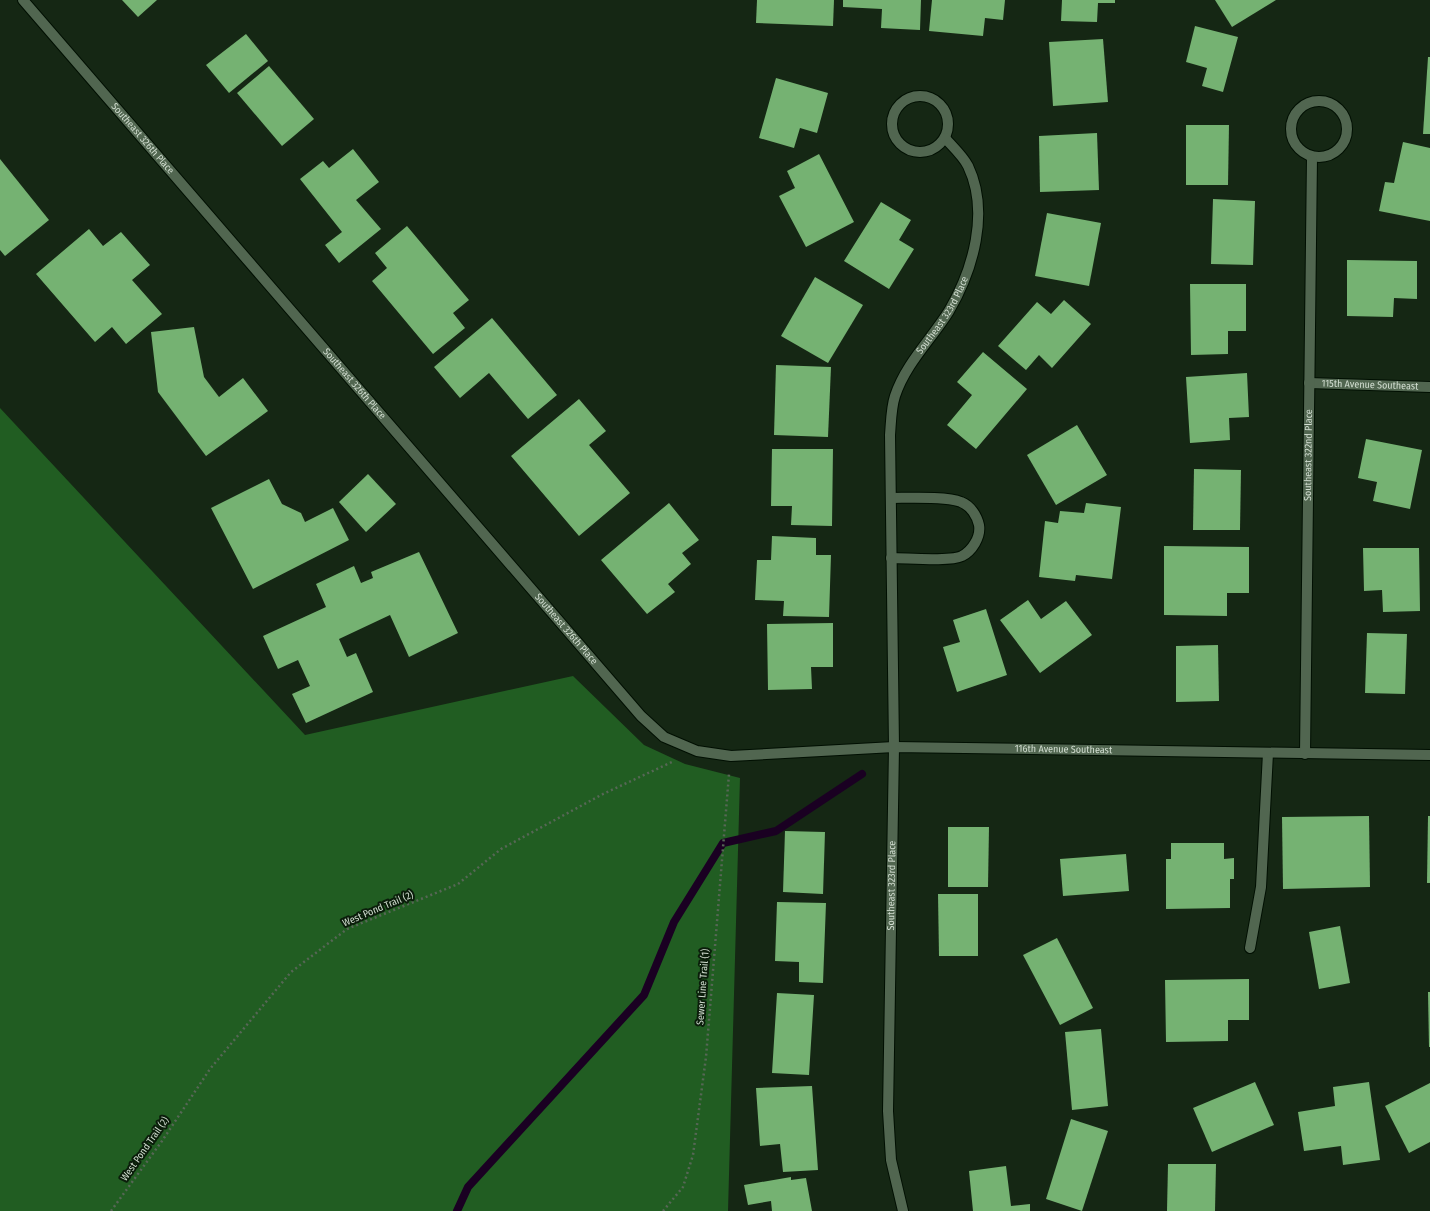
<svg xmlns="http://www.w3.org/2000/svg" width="1430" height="1211" font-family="'Fira Sans Condensed',sans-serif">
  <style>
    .forest { fill: #215d22 }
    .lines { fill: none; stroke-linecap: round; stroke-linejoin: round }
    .stream { stroke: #1a0022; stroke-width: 8 }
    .building { fill: #75b272 }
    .service-casing { stroke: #010f02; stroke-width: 12 }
    .minor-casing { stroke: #010f02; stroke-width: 12 }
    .path { stroke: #576756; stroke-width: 2.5; stroke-dasharray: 2 3; stroke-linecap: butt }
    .service { stroke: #516650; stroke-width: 10 }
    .minor { stroke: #516650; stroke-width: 10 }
    .labels { text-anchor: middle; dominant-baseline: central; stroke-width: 4; stroke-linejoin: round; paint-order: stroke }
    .street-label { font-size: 10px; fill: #d1ddd0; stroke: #0b1d0b }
  </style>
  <rect width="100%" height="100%" fill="#152714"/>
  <polygon class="forest" points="0,408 305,735 573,676 644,745 685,764 740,778 728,1211 0,1211"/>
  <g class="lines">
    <polyline class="stream" points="457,1211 468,1187 644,995 674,922 723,843 776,831 862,774"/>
  </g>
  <g class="building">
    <polygon points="122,0 157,0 138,17"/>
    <polygon points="757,0 834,0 833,26 756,23"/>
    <polygon points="843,0 921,0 920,30 881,28 882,9 843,7"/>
    <polygon points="932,0 1005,0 1003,20 985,18 983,36 929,31"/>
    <polygon points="1062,0 1115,0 1115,3 1098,3 1097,22 1061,21"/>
    <polygon points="1215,0 1276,0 1232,27"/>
    <polygon points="1195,26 1238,37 1223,92 1202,86 1207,68 1186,62"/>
    <polygon points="246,34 268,61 229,93 206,65"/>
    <polygon points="1103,39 1108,102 1053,106 1049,42"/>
    <polygon points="1428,57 1430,57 1430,134 1423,134"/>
    <polygon points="269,66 314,119 282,146 237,93"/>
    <polygon points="776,78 828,93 817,133 800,128 794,148 759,138"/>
    <polygon points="1186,125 1229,125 1228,185 1186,185"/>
    <polygon points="1097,133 1099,190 1040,192 1039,136"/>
    <polygon points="1403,142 1430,148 1430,221 1379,211 1385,182 1394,183"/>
    <polygon points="353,149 379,182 356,200 381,229 339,263 325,245 342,232 300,179 323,161 329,168"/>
    <polygon points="819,154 854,222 806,247 779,196 795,188 787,171"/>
    <polygon points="0,159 49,220 5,256 0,250"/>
    <polygon points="1213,199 1255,201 1253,265 1211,264"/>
    <polygon points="881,202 911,220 899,240 914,249 889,289 844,261"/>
    <polygon points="1047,213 1101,223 1089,286 1035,276"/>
    <polygon points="407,226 469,300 453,313 465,328 433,354 372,281 387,268 375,253"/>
    <polygon points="89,229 103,246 121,232 150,265 132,280 162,314 126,344 112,327 95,342 36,274"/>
    <polygon points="1347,260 1417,261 1417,299 1394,298 1393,317 1347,316"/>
    <polygon points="815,277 863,305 828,363 781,336"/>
    <polygon points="1190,284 1246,284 1246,331 1228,331 1228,354 1191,355"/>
    <polygon points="1064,300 1091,324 1052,368 1039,355 1026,370 998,346 1037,302 1051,314"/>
    <polygon points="492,318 557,395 528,419 489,373 460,398 434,367"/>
    <polygon points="194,327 204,377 219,397 243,378 268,411 206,456 158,392 151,332"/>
    <polygon points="983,352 1027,389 976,449 947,425 972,395 957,382"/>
    <polygon points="776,365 831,367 828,437 774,435"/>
    <polygon points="1247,373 1249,417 1229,418 1230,440 1190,443 1186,377"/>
    <polygon points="579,399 606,431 589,445 630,493 579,536 511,456"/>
    <polygon points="1077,425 1107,475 1056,505 1027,455"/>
    <polygon points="1366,439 1422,450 1410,509 1373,501 1377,482 1358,478"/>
    <polygon points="772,449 833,449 832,526 791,525 792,506 771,506"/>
    <polygon points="1194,469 1241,470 1240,530 1193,530"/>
    <polygon points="368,474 396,504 366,532 339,502"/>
    <polygon points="269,479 282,504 301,513 305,522 333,508 349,540 253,589 211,508"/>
    <polygon points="669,503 699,540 682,553 691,564 668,584 675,592 647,614 601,560"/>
    <polygon points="1086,503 1121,507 1112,579 1076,575 1075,581 1039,577 1045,521 1058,523 1060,511 1084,513"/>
    <polygon points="772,536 816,538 816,555 831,555 829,617 783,616 784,601 755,600 757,560 771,560"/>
    <polygon points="1164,546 1249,547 1249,593 1227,593 1227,616 1164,615"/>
    <polygon points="1363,548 1419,548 1420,611 1383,612 1382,590 1364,591"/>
    <polygon points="419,552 458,633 409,657 390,615 339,639 347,657 356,653 373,692 306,723 292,694 310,686 298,660 278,669 263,636 326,607 316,584 354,566 361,583 373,578 371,572"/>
    <polygon points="1028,600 1041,619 1066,601 1092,635 1040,673 1000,620"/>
    <polygon points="986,609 1007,675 957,692 943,647 960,642 953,620"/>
    <polygon points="833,623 833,667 811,667 812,689 768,690 767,624"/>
    <polygon points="1367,633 1407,634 1405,694 1365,693"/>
    <polygon points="1218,645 1219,701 1176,702 1176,646"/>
    <polygon points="1369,816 1370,887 1283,889 1282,817"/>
    <polygon points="1428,816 1430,816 1430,883 1427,883"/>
    <polygon points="948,827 989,827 988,887 948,887"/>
    <polygon points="785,831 825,832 823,894 783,892"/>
    <polygon points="1171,843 1224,843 1224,859 1234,858 1234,879 1230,879 1230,908 1166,909 1166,859 1171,859"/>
    <polygon points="1126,854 1129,891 1063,896 1060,859"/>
    <polygon points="938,894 978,894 978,956 939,956"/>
    <polygon points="777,902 826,903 823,983 799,982 799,962 775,961"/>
    <polygon points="1340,926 1350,983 1319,989 1309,932"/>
    <polygon points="1057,938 1093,1008 1060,1025 1023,955"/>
    <polygon points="1249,979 1249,1020 1228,1020 1228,1041 1166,1042 1165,980"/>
    <polygon points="1428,992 1430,992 1430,1047 1429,1047"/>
    <polygon points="777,993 814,995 809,1075 772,1073"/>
    <polygon points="1101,1029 1108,1106 1072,1110 1065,1032"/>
    <polygon points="1255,1082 1274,1125 1212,1152 1193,1108"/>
    <polygon points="1369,1082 1380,1160 1343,1165 1341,1146 1304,1151 1298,1112 1335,1106 1333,1087"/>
    <polygon points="1430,1083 1430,1142 1409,1153 1385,1106"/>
    <polygon points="812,1086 818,1170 783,1172 780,1144 760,1146 756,1088"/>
    <polygon points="1071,1119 1108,1131 1082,1211 1046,1199"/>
    <polygon points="1168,1164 1216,1164 1215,1211 1167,1211"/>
    <polygon points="1006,1166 1011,1206 1030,1204 1030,1211 973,1211 969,1171"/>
    <polygon points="791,1177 791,1180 806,1178 812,1211 772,1211 771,1201 748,1205 744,1185"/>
  </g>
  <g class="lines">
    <defs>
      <polyline id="service" points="1250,948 1261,887 1268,753"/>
      <g id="minor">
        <path id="s1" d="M23 0 641 716 664 737 697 751 731 756 894 747 1430 755"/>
        <circle cx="920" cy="124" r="28"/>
        <circle cx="1319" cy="129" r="28"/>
        <path id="s2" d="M1309 383 1430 387"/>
        <path d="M891 498C908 498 947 496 961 502 971 506 977 516 979 525 981 537 972 551 962 556 949 562 908 558 891 558"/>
        <path id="s3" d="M1305 754 1312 157"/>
        <path id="s4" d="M903 1211 891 1160 888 1111 894 747 890 435C891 423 891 408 895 396 906 363 931 340 949 311 973 270 990 212 968 166 963 156 952 146 945 138"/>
      </g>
    </defs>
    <use href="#service" class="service-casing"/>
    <use href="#minor" class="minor-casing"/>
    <g class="path">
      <polyline points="111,1211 162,1141 210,1069 291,972 347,929 458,884 501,849 603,794 672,762"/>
      <polyline points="663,1211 683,1187 693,1155 706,1057 729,774"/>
    </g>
    <use href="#service" class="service"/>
    <use href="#minor" class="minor"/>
  </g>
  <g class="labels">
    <g class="street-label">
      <text stroke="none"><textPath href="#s1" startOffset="183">Southeast 326th Place</textPath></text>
      <text stroke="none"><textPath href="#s4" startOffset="911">Southeast 323rd Place</textPath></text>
      <text stroke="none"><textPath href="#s1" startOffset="507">Southeast 326th Place</textPath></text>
      <text stroke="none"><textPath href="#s2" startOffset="61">115th Avenue Southeast</textPath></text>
      <text stroke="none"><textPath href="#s3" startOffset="299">Southeast 322nd Place</textPath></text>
      <text stroke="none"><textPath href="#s1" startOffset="831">Southeast 326th Place</textPath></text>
      <text stroke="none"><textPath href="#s1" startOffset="1380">116th Avenue Southeast</textPath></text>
      <text stroke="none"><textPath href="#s4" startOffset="327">Southeast 323rd Place</textPath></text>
      <text transform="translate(378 909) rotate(-23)">West Pond Trail (2)</text>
      <text transform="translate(703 987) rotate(-86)">Sewer Line Trail (1)</text>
      <text transform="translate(145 1149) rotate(-55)">West Pond Trail (2)</text>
    </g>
  </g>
</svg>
